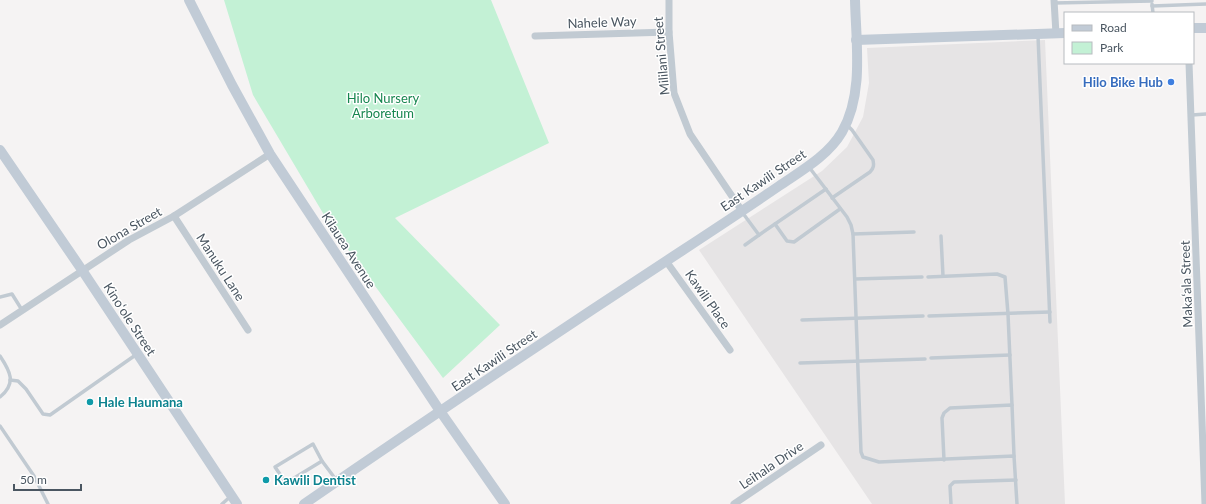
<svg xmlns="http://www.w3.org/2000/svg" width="1206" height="504" font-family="Lato,sans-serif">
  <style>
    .education { fill: #e6e4e5 }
    .green { fill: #c3f1d5 }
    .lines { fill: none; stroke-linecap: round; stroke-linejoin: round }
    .lane { stroke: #c1cad2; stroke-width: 3.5 }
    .street { stroke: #c1cad2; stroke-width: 7 }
    .secondary { stroke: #c1cbd6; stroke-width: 10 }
    .shop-dot { fill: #3f7fe0; stroke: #fff; stroke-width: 1.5 }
    .culture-dot { fill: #0f9aa8; stroke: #fff; stroke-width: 1.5 }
    .labels { text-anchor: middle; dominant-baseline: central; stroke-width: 3; stroke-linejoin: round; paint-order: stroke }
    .street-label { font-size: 13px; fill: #4a5661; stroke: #fff }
    .shop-label { font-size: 13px; font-weight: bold; fill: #366cbe; stroke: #fff; text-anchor: end }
    .park-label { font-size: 13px; fill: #17864f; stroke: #fff }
    .culture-label { font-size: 13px; font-weight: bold; fill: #0d838f; stroke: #fff; text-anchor: start }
  </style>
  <rect width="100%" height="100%" fill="#f5f3f3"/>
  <polygon class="education" points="1045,40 1065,504 872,504 699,250 822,171 847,147 863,117 869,83 867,48"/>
  <polygon class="green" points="224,0 491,0 549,143 395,218 500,325 443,378 330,225 253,95"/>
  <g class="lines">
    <g class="lane">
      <polyline points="1054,3 1152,1"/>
      <polyline points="1152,4 1153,13"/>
      <polyline points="1152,6 1206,4"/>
      <polyline points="1038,36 1050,322"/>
      <polyline points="1192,115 1206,114"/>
      <polyline points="809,167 847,217 851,225 853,234 861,452 863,457 879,462 1014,456 1017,504"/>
      <path d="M832 198 870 172C874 168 874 165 873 160L852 130 847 125"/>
      <polyline points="742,212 759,235 745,245"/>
      <polyline points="775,224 787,241 794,242 840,209"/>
      <polyline points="853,234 914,232"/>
      <polyline points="759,235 826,189"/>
      <polyline points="941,236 943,276"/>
      <polyline points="928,277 997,274 1005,277 1008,314 1012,405"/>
      <polyline points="855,279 922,277"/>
      <polyline points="0,297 12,294 22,310"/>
      <polyline points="929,316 1050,312"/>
      <polyline points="802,320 923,316"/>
      <path d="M0 356C10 371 17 383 0 397"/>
      <polyline points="931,358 1010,355"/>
      <polyline points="800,363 925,359"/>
      <polyline points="10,380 18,381 26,389 43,414 50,415 137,354"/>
      <polyline points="0,426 34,476 48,504"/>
      <polygon points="313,444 322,461 286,483 275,467"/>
      <polyline points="944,460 942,418 944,413 950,408 1012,405 1014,456"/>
      <polyline points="322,461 337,481"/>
      <polyline points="222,504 231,496"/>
      <polyline points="951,504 950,486 954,482 1016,480"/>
    </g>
    <g class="street">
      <polyline points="669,0 669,32 674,93 690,134 742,211"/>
      <polyline points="1054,0 1056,34"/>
      <polyline points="535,36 669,32"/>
      <polyline points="1189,63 1205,504"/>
      <polyline points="174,216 248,330"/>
      <polyline points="666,261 730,350"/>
      <polyline points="0,325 129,240 174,216 270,154"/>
      <polyline points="734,504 821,445"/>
    </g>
    <g class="secondary">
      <polyline points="189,0 232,85 270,154 440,411 505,504"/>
      <polyline points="1193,28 1206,28"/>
      <polyline points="856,40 1065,33"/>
      <polyline points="0,150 82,270 237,504"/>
      <path d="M304 504C429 418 556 333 683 250 715 229 747 208 779 186 801 171 828 156 842 132 864 94 856 43 855 0"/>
    </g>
  </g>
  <circle class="shop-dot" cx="1171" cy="82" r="4"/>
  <g class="culture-dot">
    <circle cx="90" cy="402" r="4"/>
    <circle cx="266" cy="480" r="4"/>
  </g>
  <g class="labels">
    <g class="street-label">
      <text transform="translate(602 22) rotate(-2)">Nahele Way</text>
      <text transform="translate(661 56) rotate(-95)">Mililani Street</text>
      <text transform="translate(763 180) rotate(-34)">East Kawili Street</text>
      <text transform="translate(129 228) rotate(-30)">Olona Street</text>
      <text transform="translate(349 250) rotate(57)">Kilauea Avenue</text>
      <text transform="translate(221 267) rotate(57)">Manuku Lane</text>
      <text transform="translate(1186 284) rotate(-92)">Maka‘ala Street</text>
      <text transform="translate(708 299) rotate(55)">Kawili Place</text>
      <text transform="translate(130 319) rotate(57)">Kinoʻole Street</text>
      <text transform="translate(494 360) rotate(-34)">East Kawili Street</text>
      <text transform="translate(771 465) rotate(-34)">Leihala Drive</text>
    </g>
    <g class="shop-label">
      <text x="1163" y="82">Hilo Bike Hub</text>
    </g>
    <g class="park-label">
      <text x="383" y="98">Hilo Nursery<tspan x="383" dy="15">Arboretum</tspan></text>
    </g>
    <g class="culture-label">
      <text x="98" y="402">Hale Haumana</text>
      <text x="274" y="480">Kawili Dentist</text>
    </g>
  </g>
  <rect x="1064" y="12" width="130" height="52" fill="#ffffff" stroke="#b7bbc0"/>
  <rect x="1072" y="25" width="20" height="6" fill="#c1cbd6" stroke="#b7bbc0"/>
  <text x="1100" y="32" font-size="12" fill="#4a5661">Road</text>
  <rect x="1072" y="42" width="20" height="12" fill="#c3f1d5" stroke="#b7bbc0"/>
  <text x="1100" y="52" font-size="12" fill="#4a5661">Park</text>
  <path d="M14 484v6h67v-6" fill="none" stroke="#4a5661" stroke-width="2"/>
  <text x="20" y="484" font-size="12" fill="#4a5661" stroke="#ffffff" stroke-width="3" paint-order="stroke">50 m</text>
</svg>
